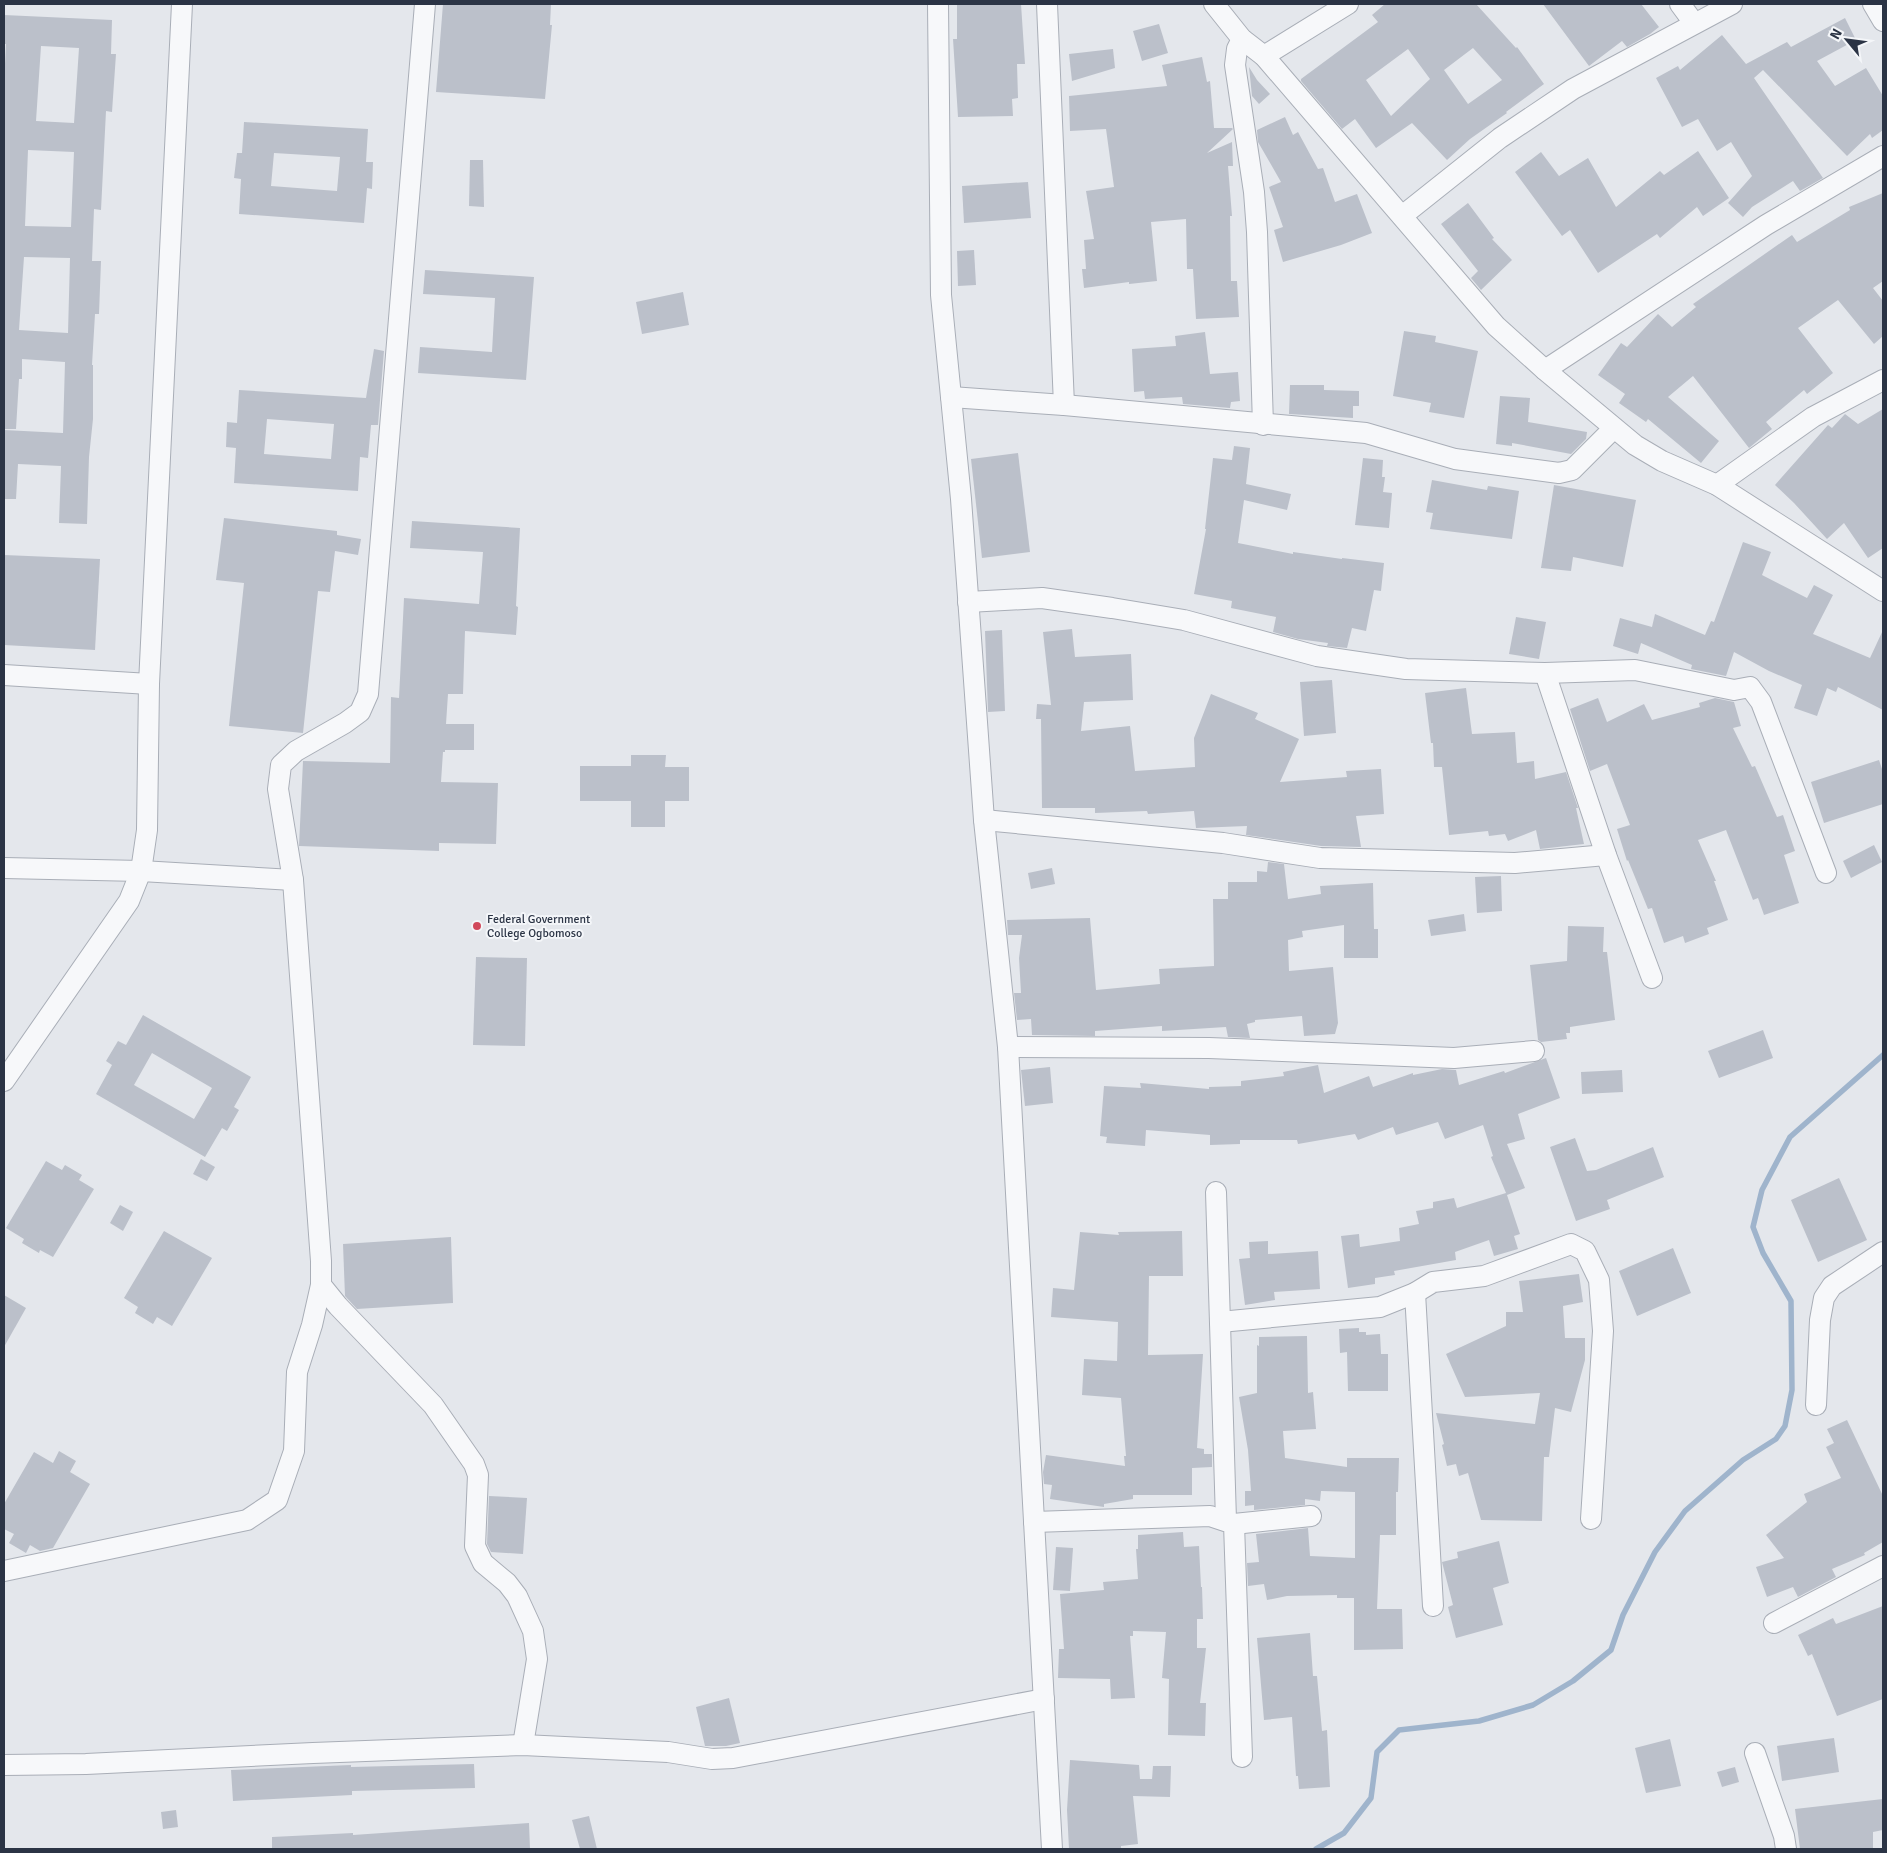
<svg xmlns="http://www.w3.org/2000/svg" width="1887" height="1853" font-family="Signika,sans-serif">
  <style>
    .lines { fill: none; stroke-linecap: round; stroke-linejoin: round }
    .stream { stroke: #9fb4cc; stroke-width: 5.5 }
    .building { fill: #bbc0ca; fill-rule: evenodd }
    .street-casing { stroke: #a9aeb7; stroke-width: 22 }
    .street { stroke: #f7f8fa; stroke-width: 20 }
    .poi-dot { fill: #d1495b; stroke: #f4f6f9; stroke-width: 2 }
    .labels { text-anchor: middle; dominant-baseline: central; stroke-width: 4; stroke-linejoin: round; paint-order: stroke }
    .poi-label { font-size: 12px; fill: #2b3445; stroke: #f4f6f9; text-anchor: start }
  </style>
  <rect width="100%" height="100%" fill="#e4e7ec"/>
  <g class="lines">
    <polyline class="stream" points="1316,1849 1344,1833 1371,1798 1377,1752 1399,1730 1479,1721 1533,1705 1573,1681 1611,1650 1623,1615 1655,1552 1685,1511 1743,1460 1776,1439 1785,1426 1792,1390 1791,1301 1763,1253 1753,1227 1762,1190 1790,1137 1883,1055"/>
  </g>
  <g class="building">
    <polygon points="443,4 551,4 550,25 552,25 545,99 436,92"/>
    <polygon points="957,4 1021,4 1025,64 1017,64 1018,98 1012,99 1013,116 958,117 953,39 957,39"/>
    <path d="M1385 4H1476L1516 48 1517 47 1544 84 1506 112 1507 113 1470 139 1447 160 1412 123 1376 148 1355 119 1342 129 1301 81V79L1378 22 1372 15ZM1473 48 1502 80 1468 104 1444 70ZM1408 49 1430 79 1391 116 1366 80Z"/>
    <polygon points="1543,4 1641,4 1659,27 1650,34 1627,47 1622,41 1589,66"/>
    <path d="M4 15 112 20 111 54H116L112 112 106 111 101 210 94 209 92 261H101L99 314H95L92 365H93V419L89 457 87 524 59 523 61 466 18 464 16 499H4V430L63 433 65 362 22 359V379H19L16 429H4V83L6 44H4ZM41 46 79 48 74 123 36 121ZM28 150 74 152 71 227 25 226ZM24 257 70 258 68 333 19 330Z"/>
    <polygon points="1845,18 1856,40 1817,61 1835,86 1866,68 1883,96 1883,130 1872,138 1870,134 1847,156 1763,70 1754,78 1823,178 1800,191 1793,181 1752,207 1743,217 1728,203 1752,176 1731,142 1717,151 1698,119 1682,127 1656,78 1678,66 1680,70 1722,35 1746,64 1787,42 1791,47"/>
    <polygon points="1159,24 1168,53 1142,61 1133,31"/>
    <polygon points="1113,49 1115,68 1072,81 1069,54"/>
    <polygon points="1202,57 1207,82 1210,81 1214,128 1232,128 1233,129 1207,153 1232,142 1233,166 1228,166 1232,216 1230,216 1231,281 1237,281 1239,317 1196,319 1193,269 1187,269 1186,219 1151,222 1157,281 1129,284 1129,282 1084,288 1082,269 1086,269 1084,240 1094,239 1086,191 1114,187 1106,129 1070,131 1069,96 1167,86 1162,65"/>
    <polygon points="1249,67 1257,80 1270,94 1259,104 1252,96"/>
    <polygon points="1285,117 1293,135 1298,132 1318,169 1323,168 1335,202 1357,194 1372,233 1341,245 1283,262 1274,230 1283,227 1269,187 1281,182 1258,142 1257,130"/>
    <path d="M244 122 368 129 366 162H373L372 189 367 188 364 223 239 214 241 179 234 178 237 153H242ZM274 153 340 157 337 191 271 186Z"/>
    <polygon points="1698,151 1729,198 1703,216 1697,207 1660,238 1657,234 1598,273 1570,230 1562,236 1515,172 1541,152 1559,176 1588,158 1616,207 1660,171 1664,175"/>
    <polygon points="470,160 483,160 484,207 469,206"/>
    <polygon points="1028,182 1031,218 964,223 962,186"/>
    <polygon points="1883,193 1883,281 1873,288 1883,301 1883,336 1874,344 1838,300 1798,328 1833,373 1807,394 1804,390 1766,422 1772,429 1749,448 1693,376 1668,397 1719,441 1701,463 1648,419 1646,422 1619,403 1625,394 1598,375 1621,343 1627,347 1658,314 1672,327 1696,307 1693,304 1792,235 1797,242 1850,210 1849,207"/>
    <polygon points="1468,203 1494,238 1492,239 1512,260 1481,290 1471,278 1478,271 1441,224"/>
    <polygon points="974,250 976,285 958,286 957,251"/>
    <polygon points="425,270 534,277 526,380 418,373 420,347 492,352 495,298 423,294"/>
    <polygon points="683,292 689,325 642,334 636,302"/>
    <polygon points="1404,331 1436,336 1435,342 1478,351 1464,418 1429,412 1431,403 1393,396"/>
    <polygon points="1205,332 1210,374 1238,372 1240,401 1231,402 1230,408 1183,404 1182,397 1145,399 1144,391 1134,392 1132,349 1176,346 1175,336"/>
    <path d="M374 349 384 351 378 425H371L368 458 360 457 358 491 234 483 236 448 226 447 227 422 237 423 239 390 366 398ZM267 419 334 424 331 459 264 454Z"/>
    <polygon points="1290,385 1324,385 1324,390 1359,391 1359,406 1353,406 1353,418 1289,414"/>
    <polygon points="1500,396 1530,398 1528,422 1587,432 1586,439 1571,454 1512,443 1512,446 1496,444"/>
    <polygon points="1883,409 1883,548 1868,558 1844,523 1827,539 1794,503 1775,485 1828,425 1832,428 1845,414 1858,424"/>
    <polygon points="1234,446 1250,448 1246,484 1291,494 1287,510 1244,500 1238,543 1293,554 1293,552 1342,559 1342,558 1384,563 1381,591 1374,590 1366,631 1352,628 1347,648 1327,646 1328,643 1298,639 1273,632 1276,617 1231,608 1232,601 1194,594 1206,529 1205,529 1213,458 1232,460"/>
    <polygon points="1018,453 1030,552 982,558 971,459"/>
    <polygon points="1363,458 1383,460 1382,477 1385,477 1383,492 1392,493 1389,528 1355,525"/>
    <polygon points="1432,480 1487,490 1488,486 1519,491 1512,539 1430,529 1433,513 1426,512"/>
    <polygon points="1554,485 1636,500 1623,567 1573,557 1571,571 1541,568"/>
    <polygon points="224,518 337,531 337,535 361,539 358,555 335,551 330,592 318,591 303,733 229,726 244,583 216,580"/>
    <polygon points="412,521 520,528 516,606 518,607 516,635 465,631 463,694 448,694 446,724 474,724 474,750 445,750 445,752 443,752 441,782 498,783 496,844 439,843 439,851 299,846 303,761 390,763 391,697 399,698 404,598 479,604 483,552 410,548"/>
    <polygon points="1743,542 1771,552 1762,575 1807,598 1814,585 1833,595 1813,634 1870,658 1883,630 1883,710 1838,687 1836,692 1827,688 1817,716 1794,708 1802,685 1769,671 1734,652 1726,676 1691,669 1692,665 1641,643 1638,654 1613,646 1620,618 1652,627 1655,614 1705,635 1711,621 1714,622"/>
    <polygon points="4,555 100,559 95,650 4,645"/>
    <polygon points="1516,617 1546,622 1539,659 1509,654"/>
    <polygon points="1072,629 1075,657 1131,654 1133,700 1084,702 1081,731 1130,726 1135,771 1195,767 1194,738 1211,694 1258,713 1255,719 1299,739 1280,782 1347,777 1346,771 1381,769 1384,814 1356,816 1361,847 1321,846 1246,835 1247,826 1196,828 1194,811 1148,814 1147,811 1095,813 1095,808 1042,808 1041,719 1036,719 1037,704 1051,705 1043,632"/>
    <polygon points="1002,630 1005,711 988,712 985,631"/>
    <polygon points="1332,680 1336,733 1304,736 1300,682"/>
    <polygon points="1466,688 1472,734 1515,732 1517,763 1534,761 1535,779 1566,772 1578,808 1576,808 1584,844 1540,849 1536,830 1508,841 1505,834 1489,836 1488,831 1449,835 1442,767 1434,767 1433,743 1431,743 1425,693"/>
    <polygon points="1598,698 1607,722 1644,704 1652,720 1700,707 1699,703 1715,698 1734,702 1741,726 1733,728 1752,767 1755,766 1777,817 1783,815 1795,851 1784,855 1799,903 1764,915 1758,898 1753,900 1726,830 1698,840 1716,881 1714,881 1728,920 1707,928 1709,934 1685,943 1683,936 1664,943 1652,908 1648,909 1628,860 1627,861 1617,829 1630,825 1607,764 1590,771 1570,709"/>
    <polygon points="631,755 666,755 665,767 689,767 689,801 665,801 665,827 631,827 631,801 580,801 580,766 631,766"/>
    <polygon points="1879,760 1883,772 1883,804 1824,823 1811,782"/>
    <polygon points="1874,845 1882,862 1851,878 1843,861"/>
    <polygon points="1268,862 1284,864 1288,899 1321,894 1320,886 1373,883 1374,929 1378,929 1378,958 1344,958 1344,925 1302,931 1303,937 1288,940 1289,971 1333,967 1338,1023 1335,1034 1304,1036 1302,1016 1255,1020 1255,1022 1247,1024 1250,1038 1228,1037 1226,1027 1162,1031 1162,1026 1095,1031 1095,1036 1032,1035 1031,1019 1017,1020 1014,993 1021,993 1019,958 1022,935 1008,935 1007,920 1090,918 1096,990 1160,984 1159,969 1214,966 1213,899 1228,899 1228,882 1257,882 1257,871 1267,872"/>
    <polygon points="1052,868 1055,884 1031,889 1028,873"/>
    <polygon points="1501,876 1502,911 1477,913 1475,877"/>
    <polygon points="1464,914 1466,931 1431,936 1428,920"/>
    <polygon points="1568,926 1604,927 1603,952 1607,952 1615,1020 1570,1027 1570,1033 1566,1033 1567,1039 1541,1042 1538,1040 1530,965 1567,961"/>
    <polygon points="476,957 527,958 525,1046 473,1045"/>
    <path d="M143 1015 251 1077 234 1107 239 1110 227 1131 222 1128 205 1157 96 1094 112 1065 106 1061 118 1041 126 1045ZM152 1053 212 1088 194 1119 134 1085Z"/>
    <polygon points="1763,1030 1773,1058 1719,1078 1708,1051"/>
    <polygon points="1546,1058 1560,1098 1518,1114 1525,1139 1507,1144 1525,1188 1507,1195 1520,1234 1514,1236 1518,1249 1494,1256 1489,1240 1455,1252 1456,1260 1394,1271 1395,1275 1375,1278 1375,1284 1348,1288 1341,1236 1359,1234 1360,1247 1400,1241 1399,1228 1419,1224 1416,1211 1433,1208 1433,1202 1454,1198 1457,1208 1506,1193 1491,1157 1493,1156 1483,1125 1445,1139 1438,1122 1396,1135 1393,1127 1358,1140 1355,1134 1298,1144 1297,1140 1240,1140 1240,1144 1210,1145 1210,1135 1146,1130 1145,1146 1106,1143 1107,1137 1100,1136 1104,1086 1141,1088 1140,1083 1209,1089 1209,1087 1241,1086 1241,1081 1284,1076 1283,1072 1318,1065 1324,1093 1369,1076 1373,1087 1413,1073 1413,1075 1442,1069 1456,1070 1459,1085 1504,1071 1505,1073"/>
    <polygon points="1050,1067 1053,1103 1025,1106 1021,1070"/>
    <polygon points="1622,1070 1623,1092 1582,1094 1581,1072"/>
    <polygon points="1575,1138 1587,1171 1596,1170 1653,1147 1664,1177 1607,1200 1610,1209 1576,1221 1550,1147"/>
    <polygon points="201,1159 215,1167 207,1181 193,1174"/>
    <polygon points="46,1161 62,1170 65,1165 82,1175 79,1180 94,1189 53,1257 40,1250 39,1253 22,1243 24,1239 6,1228"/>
    <polygon points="1839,1178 1867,1240 1818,1262 1791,1200"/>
    <polygon points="120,1205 133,1212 123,1231 110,1223"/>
    <polygon points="164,1231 212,1258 172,1326 157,1317 153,1324 135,1313 138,1307 124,1298"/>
    <polygon points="1182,1231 1183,1276 1149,1276 1148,1355 1203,1354 1197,1448 1204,1449 1204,1454 1212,1454 1212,1467 1192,1468 1192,1495 1133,1495 1133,1499 1104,1504 1104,1507 1050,1499 1052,1485 1044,1484 1043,1472 1046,1455 1125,1466 1124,1456 1126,1456 1121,1398 1082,1395 1084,1359 1117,1361 1118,1322 1051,1317 1053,1288 1074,1290 1080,1232 1119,1235 1118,1232"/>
    <polygon points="451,1237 453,1303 357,1309 345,1296 343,1244"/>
    <polygon points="1268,1241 1268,1254 1318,1251 1320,1289 1274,1292 1275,1300 1245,1305 1239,1259 1250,1258 1249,1242"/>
    <polygon points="1673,1248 1691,1293 1637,1316 1619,1271"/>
    <polygon points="1579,1274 1583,1302 1563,1306 1565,1338 1585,1338 1585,1360 1571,1412 1555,1408 1549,1457 1544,1457 1542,1521 1481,1520 1468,1473 1459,1476 1456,1464 1447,1466 1442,1445 1444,1444 1436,1413 1535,1424 1540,1393 1465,1397 1446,1354 1506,1326 1506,1312 1523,1312 1519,1281"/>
    <polygon points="4,1295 26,1308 4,1347"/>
    <polygon points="1359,1328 1359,1332 1366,1332 1366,1335 1380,1334 1381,1354 1388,1354 1388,1391 1348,1391 1347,1352 1340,1353 1339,1329"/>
    <polygon points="1307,1336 1308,1393 1313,1392 1316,1429 1283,1431 1285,1458 1347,1467 1347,1458 1399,1458 1398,1492 1396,1492 1396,1535 1380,1535 1377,1609 1402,1609 1403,1649 1354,1650 1354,1598 1337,1598 1337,1595 1287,1596 1267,1600 1264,1584 1248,1586 1247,1563 1259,1562 1256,1534 1308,1528 1310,1556 1355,1558 1355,1492 1321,1491 1320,1501 1305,1499 1305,1505 1254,1510 1254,1505 1245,1506 1245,1491 1251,1491 1248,1450 1239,1397 1257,1393 1257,1345 1259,1346 1259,1337"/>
    <polygon points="1847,1420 1883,1496 1883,1542 1864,1553 1865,1555 1832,1569 1836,1577 1798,1597 1793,1587 1767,1597 1756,1567 1784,1558 1766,1535 1807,1502 1804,1494 1841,1478 1826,1447 1834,1443 1827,1429"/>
    <polygon points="59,1451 76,1461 70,1472 90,1484 53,1548 40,1551 30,1545 26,1553 9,1543 14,1534 4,1529 4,1504 34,1452 53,1463"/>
    <polygon points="489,1496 527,1498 523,1554 491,1552 487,1544"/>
    <polygon points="1183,1532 1184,1547 1199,1546 1201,1587 1202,1587 1203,1619 1197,1619 1197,1648 1206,1648 1200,1703 1206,1703 1205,1736 1168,1735 1169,1679 1162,1678 1166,1632 1133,1631 1133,1636 1130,1636 1135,1698 1111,1699 1110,1679 1058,1678 1059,1649 1064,1649 1060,1594 1104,1590 1103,1582 1138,1579 1136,1549 1138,1549 1138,1535"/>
    <polygon points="1499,1541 1509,1583 1493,1588 1503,1625 1456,1638 1448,1607 1453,1605 1442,1562 1458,1558 1457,1552"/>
    <polygon points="1056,1547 1073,1548 1070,1591 1053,1590"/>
    <polygon points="1883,1606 1883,1699 1837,1716 1812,1654 1808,1656 1798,1635 1833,1618 1836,1624"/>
    <polygon points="1310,1633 1313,1676 1317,1676 1322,1731 1327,1730 1330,1787 1299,1789 1298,1776 1296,1776 1292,1717 1264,1720 1257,1638"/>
    <polygon points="729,1698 740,1743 726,1746 705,1746 696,1707"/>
    <polygon points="1834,1738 1839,1772 1782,1781 1777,1746"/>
    <polygon points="1670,1739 1681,1786 1646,1793 1635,1748"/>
    <polygon points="1070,1760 1139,1765 1140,1779 1152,1779 1153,1766 1171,1766 1170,1797 1133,1796 1138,1844 1121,1846 1121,1848 1069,1849 1067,1810"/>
    <polygon points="474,1764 475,1788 352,1791 352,1795 233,1801 231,1770 351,1765 351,1767"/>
    <polygon points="1735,1767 1739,1782 1722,1787 1717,1772"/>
    <polygon points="1883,1799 1883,1830 1873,1832 1873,1849 1800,1849 1795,1809"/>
    <polygon points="176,1810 178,1827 163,1829 161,1812"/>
    <polygon points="589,1816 597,1849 580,1849 572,1820"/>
    <polygon points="529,1823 530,1849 272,1849 272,1837 353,1833 353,1835"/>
  </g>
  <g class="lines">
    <defs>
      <g id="street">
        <polyline points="425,4 368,694 360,712 345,723 296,751 281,765 278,789 293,880 321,1261 321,1285 338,1306 433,1405 474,1464 478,1475 475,1546 483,1563 507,1583 517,1596 533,1631 537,1659 523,1745"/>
        <polyline points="938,4 941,295 961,499 984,820 1008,1047 1052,1849"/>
        <polyline points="1047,4 1064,405"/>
        <polyline points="1214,4 1242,39 1264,56 1496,326 1545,370 1635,445 1662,461 1717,485 1883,591"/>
        <polyline points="1680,4 1694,23"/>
        <polyline points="1873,4 1883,21"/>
        <polyline points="1242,39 1237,49 1235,65 1254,192 1257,232 1263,425"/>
        <polyline points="1264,56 1348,4"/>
        <polyline points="1402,216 1500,138 1573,89 1732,4"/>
        <polyline points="1545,370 1766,225 1883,156"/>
        <polyline points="951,397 1064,405 1366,433 1455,459 1559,473 1572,470 1614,428"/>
        <polyline points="1717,485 1813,417 1883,380"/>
        <polyline points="968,602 1042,598 1112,608 1184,620 1317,656 1406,669 1545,673 1635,670 1734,690 1750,687 1761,702 1826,873"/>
        <polyline points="1545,673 1606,855 1652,978"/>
        <polyline points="4,675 149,684"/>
        <polyline points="984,820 1223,843 1320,858 1515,863 1606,855"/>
        <polyline points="4,868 141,871 293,880"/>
        <polyline points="1008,1047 1209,1048 1454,1058 1534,1051"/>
        <polyline points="4,1081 129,901 141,871 147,830 149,684 182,4"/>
        <polyline points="1216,1192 1226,1520"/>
        <polyline points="1415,1293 1433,1606"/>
        <polyline points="1220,1322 1380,1307 1415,1293 1433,1282 1484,1276 1571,1244 1585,1251 1599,1280 1603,1331 1591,1519"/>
        <polyline points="1816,1405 1820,1320 1824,1298 1832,1286 1883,1252"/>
        <polyline points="1034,1522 1210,1516 1234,1524 1242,1757"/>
        <polyline points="1234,1524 1311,1516"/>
        <polyline points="4,1571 247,1520 277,1500 294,1451 297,1372 312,1325 321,1285"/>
        <polyline points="1774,1623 1883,1566"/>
        <polyline points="1755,1753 1784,1836 1786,1849"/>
        <polyline points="4,1765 86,1764 313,1753 523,1745 668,1752 712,1759 733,1758 1044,1699"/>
      </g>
    </defs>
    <use href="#street" class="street-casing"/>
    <use href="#street" class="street"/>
  </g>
  <circle class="poi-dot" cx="477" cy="926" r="5"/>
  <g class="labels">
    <g class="poi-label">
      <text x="487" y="919">Federal Government<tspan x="487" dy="14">College Ogbomoso</tspan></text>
    </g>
  </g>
  <rect width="1887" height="1853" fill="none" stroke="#2b3445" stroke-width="10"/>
  <g transform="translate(1847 40) rotate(299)" stroke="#f4f6f9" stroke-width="4" paint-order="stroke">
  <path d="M0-4L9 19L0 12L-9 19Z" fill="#2b3445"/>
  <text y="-8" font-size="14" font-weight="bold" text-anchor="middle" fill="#2b3445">N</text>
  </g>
</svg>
